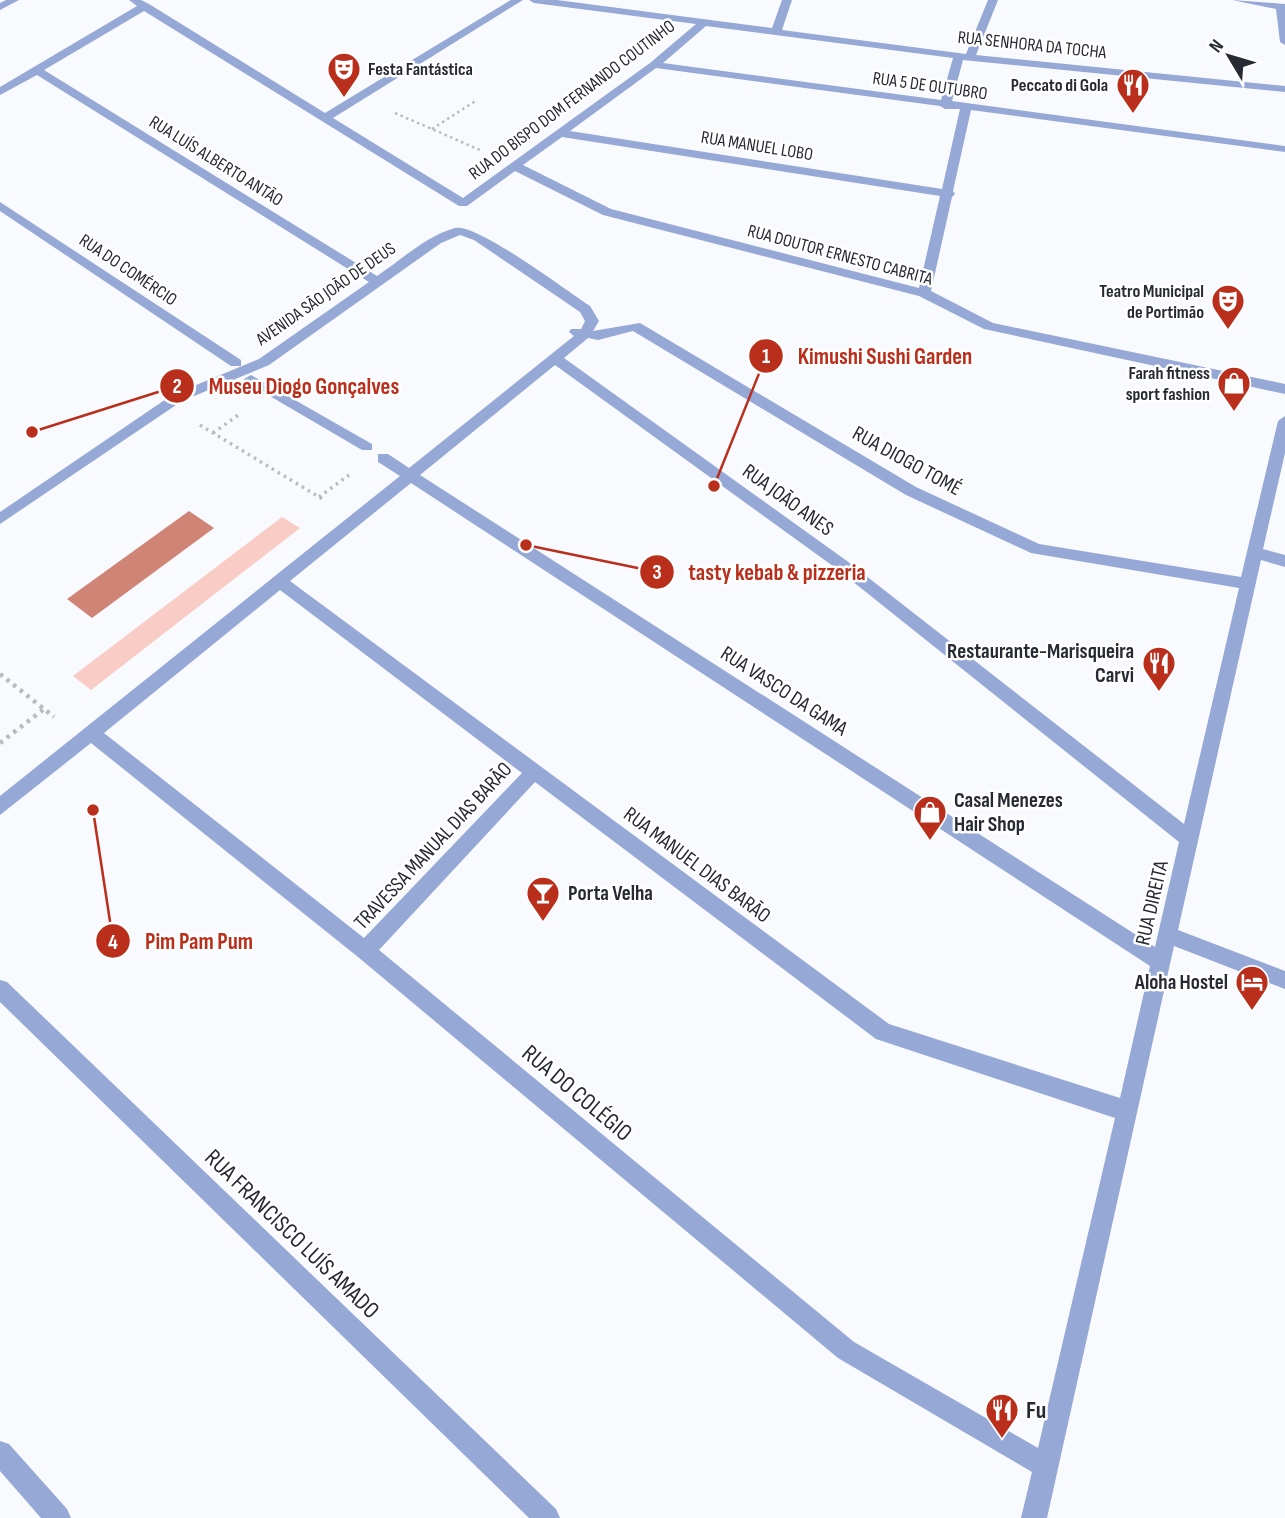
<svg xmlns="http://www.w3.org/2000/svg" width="1285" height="1518" font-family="'Sofia Sans Condensed',sans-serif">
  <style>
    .green { fill: #f9cdc5 }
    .water { fill: #d08476 }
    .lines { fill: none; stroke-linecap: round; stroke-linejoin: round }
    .path-far2 { stroke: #b9bbc0; stroke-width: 2.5; stroke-dasharray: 2.5 3.5; stroke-linecap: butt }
    .path-far1 { stroke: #b9bbc0; stroke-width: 3.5; stroke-dasharray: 2.5 4.5; stroke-linecap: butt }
    .path { stroke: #b9bbc0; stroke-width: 4.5; stroke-dasharray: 3.5 5; stroke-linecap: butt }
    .minor { fill: #95a8d6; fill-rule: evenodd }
    .labels { text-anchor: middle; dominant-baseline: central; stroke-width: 5; stroke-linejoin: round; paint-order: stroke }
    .far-street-label { font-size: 18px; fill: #272a32; stroke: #fff }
    .far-poi-label { font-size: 18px; font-weight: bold; fill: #272a32; stroke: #fff; text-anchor: end }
    .street-label { font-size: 21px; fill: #272a32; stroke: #fff }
    .poi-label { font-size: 21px; font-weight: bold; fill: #272a32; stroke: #fff; text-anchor: end }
    .near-street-label { font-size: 24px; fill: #272a32; stroke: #fff }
    .near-poi-label { font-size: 24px; font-weight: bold; fill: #272a32; stroke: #fff; text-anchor: start }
    .leader { fill: none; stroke: #ba2e1c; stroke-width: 2.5 }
    .callout-dot { fill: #ba2e1c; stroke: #fff; stroke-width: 2.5 }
    .mark-label { font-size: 21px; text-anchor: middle; font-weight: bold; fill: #fff }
    .callout-label { font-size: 23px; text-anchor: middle; font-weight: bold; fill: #ba2e1c; stroke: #fff; stroke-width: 5; stroke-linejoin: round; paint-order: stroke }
  </style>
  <rect width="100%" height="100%" fill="#f8fafe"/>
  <polygon class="green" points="282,517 300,528 91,690 73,676"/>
  <polygon class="water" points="189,511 214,528 92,618 67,599"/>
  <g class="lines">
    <g class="path-far2">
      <polyline points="395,113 480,150"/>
      <polyline points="432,129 477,100"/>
    </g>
    <g class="path-far1">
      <polyline points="200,425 324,500"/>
      <polyline points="213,433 241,413"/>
      <polyline points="319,497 349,475"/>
    </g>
    <g class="path">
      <polyline points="0,674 54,717"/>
      <polyline points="0,743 44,709"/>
    </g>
    <g class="minor">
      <polygon points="6,0 19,0 0,10 0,3"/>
      <path d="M129 0H141L149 4 325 113 511 0H523L333 118 463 198 650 63 696 24 534 3 529 0H557L772 28 782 0H792L782 30 966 54 988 0H998L976 55 1285 86V92L963 60 952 101 1285 146V152L971 110 953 191 955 194 952 197 931 291 993 323 1285 384V394L984 329 919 296 603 215 515 171 467 206H459L144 11 44 70 377 276C401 260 426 236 455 228 477 223 567 291 590 306L599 321 593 331 640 323 916 487 1039 544 1241 577 1278 421 1285 416V453L1263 549 1285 555V567L1261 560 1178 930 1285 971V989L1174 946 1047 1518H1021L1032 1472 838 1358 358 957 91 743 0 815V796L400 476 378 462V454H388L409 468 574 336 569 332 571 329H581L585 321 580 312 474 240 460 235 441 243 269 365 182 401 0 524V512L172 395 259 359 369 282 37 75 0 95V87L137 6ZM706 26 953 58 941 100 663 63ZM656 68 940 106 945 109H960L942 189 570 131ZM562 137 940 196 919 288 611 209 523 165ZM633 331 906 495 1031 553 1239 588 1184 824 847 561 564 358 588 338 598 340ZM555 365 837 569 1179 842 1155 947 420 475ZM411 483 1150 966 1120 1098 889 1024 290 581ZM280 590 522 773 364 938 104 733ZM535 782 876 1039 1115 1118 1038 1448 854 1342 379 950Z"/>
      <polygon points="1232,0 1285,4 1285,45 1280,42 1276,9"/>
      <polygon points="0,202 241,360 241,366 231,366 0,211"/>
      <polygon points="251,375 372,444 372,450 362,450 246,382 244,379"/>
      <polygon points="0,980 7,982 556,1509 560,1518 529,1518 0,1002"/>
      <polygon points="0,1441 9,1444 67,1509 71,1518 41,1518 0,1471"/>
    </g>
  </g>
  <defs>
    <symbol id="theatre-pin" viewBox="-11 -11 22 30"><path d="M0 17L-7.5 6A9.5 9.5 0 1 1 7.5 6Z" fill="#ba2e1c" stroke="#fff"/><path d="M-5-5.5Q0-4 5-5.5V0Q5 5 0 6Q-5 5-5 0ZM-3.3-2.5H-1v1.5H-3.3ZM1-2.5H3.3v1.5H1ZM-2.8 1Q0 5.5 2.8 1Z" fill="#fff"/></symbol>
    <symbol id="restaurant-pin" viewBox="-11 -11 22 30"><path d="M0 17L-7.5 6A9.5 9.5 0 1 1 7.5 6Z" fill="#ba2e1c" stroke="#fff"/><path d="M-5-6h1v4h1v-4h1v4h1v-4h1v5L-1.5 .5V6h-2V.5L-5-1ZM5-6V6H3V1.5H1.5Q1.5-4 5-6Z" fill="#fff"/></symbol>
    <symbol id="shop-pin" viewBox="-11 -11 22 30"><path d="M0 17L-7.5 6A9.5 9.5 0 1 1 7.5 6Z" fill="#ba2e1c" stroke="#fff"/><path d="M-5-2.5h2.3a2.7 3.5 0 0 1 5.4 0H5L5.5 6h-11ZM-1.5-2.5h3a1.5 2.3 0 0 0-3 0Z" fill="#fff"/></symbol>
    <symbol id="bar-pin" viewBox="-11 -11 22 30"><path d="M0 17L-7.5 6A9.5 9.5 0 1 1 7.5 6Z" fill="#ba2e1c" stroke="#fff"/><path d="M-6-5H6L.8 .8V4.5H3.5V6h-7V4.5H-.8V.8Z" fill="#fff"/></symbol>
    <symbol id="hotel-pin" viewBox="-11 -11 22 30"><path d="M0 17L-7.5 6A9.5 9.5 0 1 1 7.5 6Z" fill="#ba2e1c" stroke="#fff"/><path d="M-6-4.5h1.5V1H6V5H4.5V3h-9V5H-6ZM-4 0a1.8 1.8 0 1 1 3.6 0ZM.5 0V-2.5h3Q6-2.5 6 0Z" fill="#fff"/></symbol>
  </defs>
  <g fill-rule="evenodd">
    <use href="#theatre-pin" x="325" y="50" width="38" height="52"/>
    <use href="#restaurant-pin" x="1114" y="66" width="38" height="52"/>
    <use href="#theatre-pin" x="1209" y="282" width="38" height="52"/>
    <use href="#shop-pin" x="1215" y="364" width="38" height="52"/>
    <use href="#restaurant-pin" x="1140" y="644" width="38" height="52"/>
    <use href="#shop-pin" x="911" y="793" width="38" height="52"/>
    <use href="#bar-pin" x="524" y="874" width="38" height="52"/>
    <use href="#hotel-pin" x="1233" y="963" width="38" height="52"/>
    <use href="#restaurant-pin" x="983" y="1391" width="38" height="52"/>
  </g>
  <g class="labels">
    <g class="far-street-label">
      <text transform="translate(1032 45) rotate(6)">RUA SENHORA DA TOCHA</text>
      <text transform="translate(930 86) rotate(8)">RUA 5 DE OUTUBRO</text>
      <text transform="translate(572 100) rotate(-37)">RUA DO BISPO DOM FERNANDO COUTINHO</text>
      <text transform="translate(757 146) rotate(9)">RUA MANUEL LOBO</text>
      <text transform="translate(216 161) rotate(32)">RUA LUÍS ALBERTO ANTÃO</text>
      <text transform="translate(840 255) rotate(15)">RUA DOUTOR ERNESTO CABRITA</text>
      <text transform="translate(128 270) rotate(34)">RUA DO COMÉRCIO</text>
      <text transform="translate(326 294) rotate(-35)">AVENIDA SÃO JOÃO DE DEUS</text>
    </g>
    <g class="far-poi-label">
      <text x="368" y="69" text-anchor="start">Festa Fantástica</text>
      <text x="1108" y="85">Peccato di Gola</text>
      <text x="1204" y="291">Teatro Municipal<tspan x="1204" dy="21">de Portimão</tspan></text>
      <text x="1210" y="373">Farah fitness<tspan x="1210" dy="21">sport fashion</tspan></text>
    </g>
    <g class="street-label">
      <text transform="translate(907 461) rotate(29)">RUA DIOGO TOMÉ</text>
      <text transform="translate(788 500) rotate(36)">RUA JOÃO ANES</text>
      <text transform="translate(784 691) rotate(33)">RUA VASCO DA GAMA</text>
      <text transform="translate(433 846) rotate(-47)">TRAVESSA MANUAL DIAS BARÃO</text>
      <text transform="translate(697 865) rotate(37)">RUA MANUEL DIAS BARÃO</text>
      <text transform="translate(1152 903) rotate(-77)">RUA DIREITA</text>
    </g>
    <g class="poi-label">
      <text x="1134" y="651">Restaurante-Marisqueira<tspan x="1134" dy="24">Carvi</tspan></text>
      <text x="954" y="800" text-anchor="start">Casal Menezes<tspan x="954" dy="24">Hair Shop</tspan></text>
      <text x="568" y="893" text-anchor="start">Porta Velha</text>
      <text x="1228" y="982">Aloha Hostel</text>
    </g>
    <g class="near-street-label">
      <text transform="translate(577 1093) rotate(40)">RUA DO COLÉGIO</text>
      <text transform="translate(292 1234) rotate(44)">RUA FRANCISCO LUÍS AMADO</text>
    </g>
    <g class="near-poi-label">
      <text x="1026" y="1410">Fu</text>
    </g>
  </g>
  <path class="leader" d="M714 486L766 356M32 432L177 386M526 545L657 572M93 810L113 941"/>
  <g class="callout-dot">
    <circle cx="714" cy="486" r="7"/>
    <circle cx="32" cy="432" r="7"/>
    <circle cx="526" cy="545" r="7"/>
    <circle cx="93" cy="810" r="7"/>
    <circle cx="766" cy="356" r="18"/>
    <circle cx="177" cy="386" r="18"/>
    <circle cx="657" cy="572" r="18"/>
    <circle cx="113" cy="941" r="18"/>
  </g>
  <g class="mark-label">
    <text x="766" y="363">1</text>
    <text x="177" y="393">2</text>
    <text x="657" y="579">3</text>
    <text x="113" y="949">4</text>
  </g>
  <g class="callout-label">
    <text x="885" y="364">Kimushi Sushi Garden</text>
    <text x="304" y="394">Museu Diogo Gonçalves</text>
    <text x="777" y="580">tasty kebab &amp; pizzeria</text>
    <text x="199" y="949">Pim Pam Pum</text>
  </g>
  <g transform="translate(1229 56) rotate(308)" stroke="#ffffff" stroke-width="5" paint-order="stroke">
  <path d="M0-5L12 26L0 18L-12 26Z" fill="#272a32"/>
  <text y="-10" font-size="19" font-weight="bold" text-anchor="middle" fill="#272a32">N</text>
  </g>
</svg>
